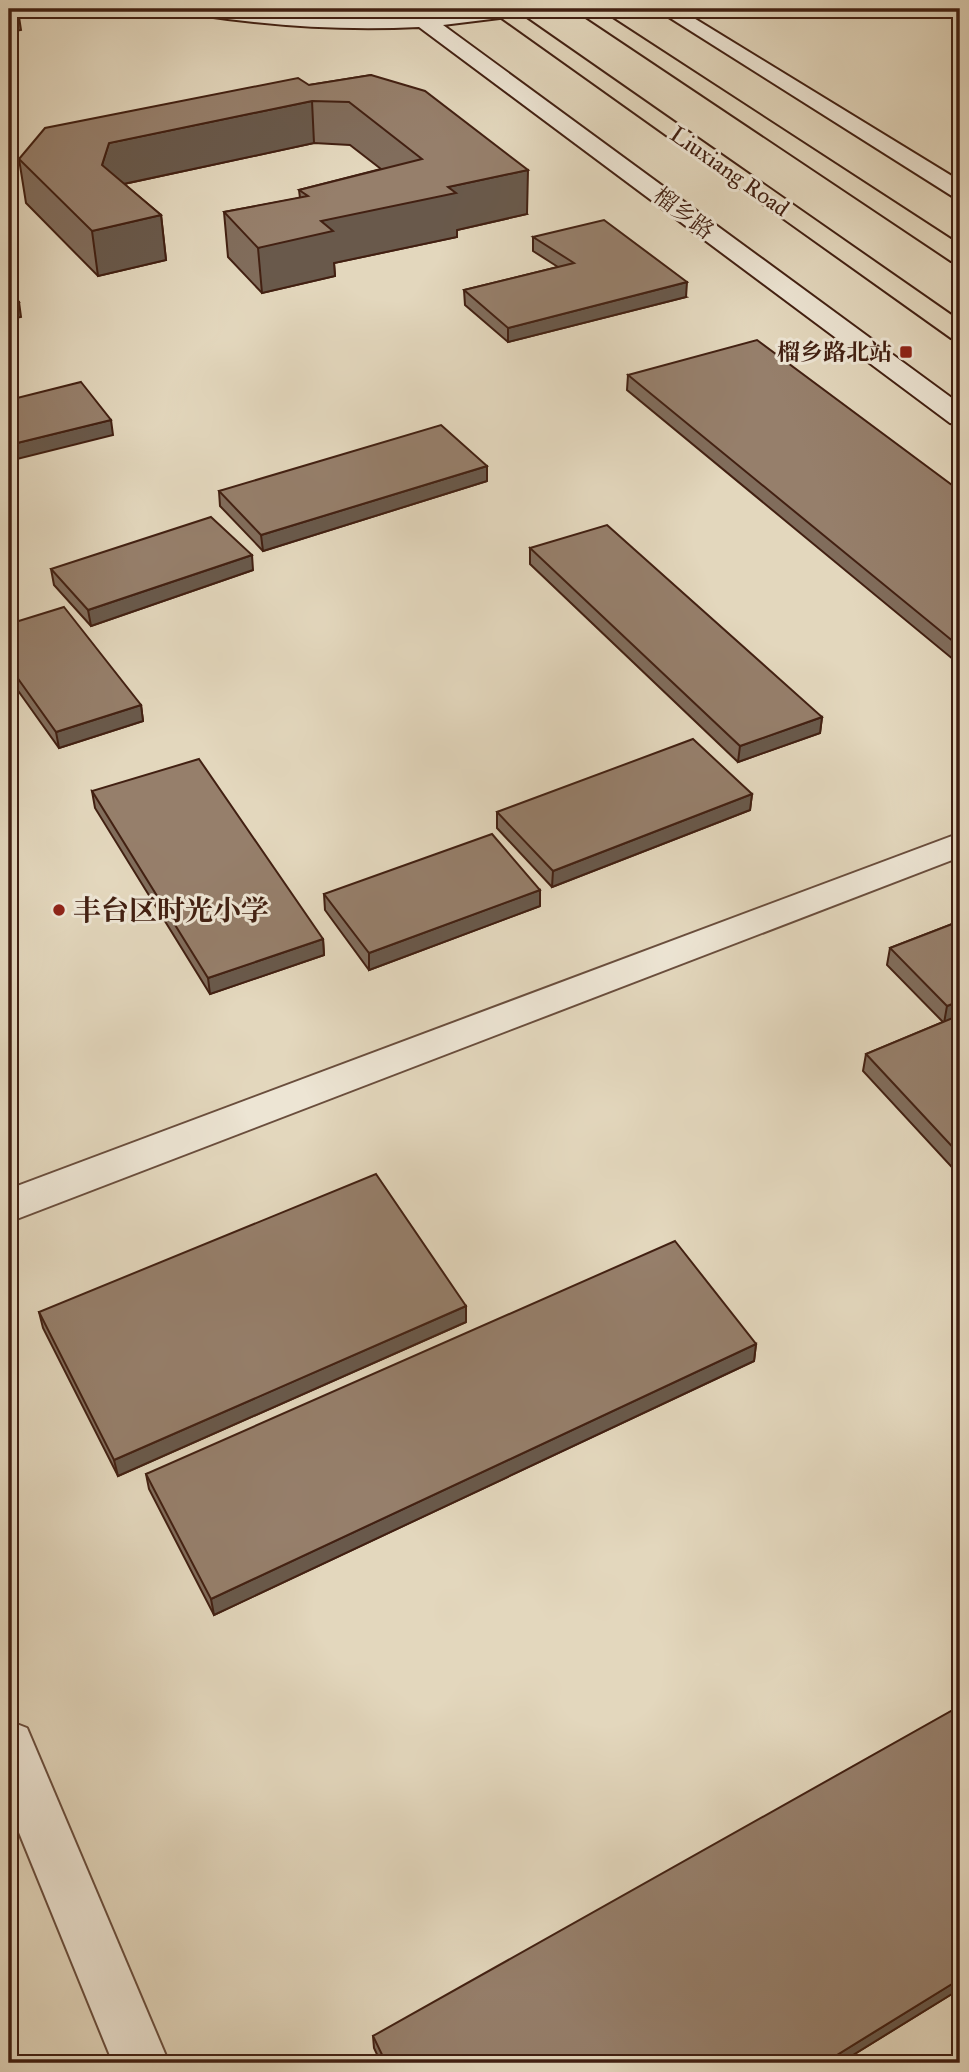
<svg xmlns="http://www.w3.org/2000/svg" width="969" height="2072" font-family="'IM FELL Great Primer','Noto Serif SC',serif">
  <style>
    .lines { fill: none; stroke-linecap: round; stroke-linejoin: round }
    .street-casing { stroke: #6a4e3d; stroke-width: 4 }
    .secondary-casing { stroke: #422012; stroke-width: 4 }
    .primary-casing { stroke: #422012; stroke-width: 4 }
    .street { fill: #ede5d4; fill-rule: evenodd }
    .secondary { fill: #ede5d4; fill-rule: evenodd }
    .primary { fill: #e3d7bd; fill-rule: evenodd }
    .wall { fill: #816d5c; stroke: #422012; stroke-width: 2 }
    .shaded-wall { fill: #69594b; stroke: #422012; stroke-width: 2 }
    .building { fill: #967f6b; stroke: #422012; stroke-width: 2 }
    .poi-dot { fill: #8f2418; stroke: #ede5d4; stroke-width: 2.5 }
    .labels { text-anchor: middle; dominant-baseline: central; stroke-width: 6; stroke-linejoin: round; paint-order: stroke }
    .far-street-label { font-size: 23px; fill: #422012; stroke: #ede5d4 }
    .far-poi-label { font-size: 23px; font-weight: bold; fill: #422012; stroke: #ede5d4; text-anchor: end }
    .poi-label { font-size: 28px; font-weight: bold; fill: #422012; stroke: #ede5d4; text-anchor: start }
  </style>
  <rect width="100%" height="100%" fill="#e3d7bd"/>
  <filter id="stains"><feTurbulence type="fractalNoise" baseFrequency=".00286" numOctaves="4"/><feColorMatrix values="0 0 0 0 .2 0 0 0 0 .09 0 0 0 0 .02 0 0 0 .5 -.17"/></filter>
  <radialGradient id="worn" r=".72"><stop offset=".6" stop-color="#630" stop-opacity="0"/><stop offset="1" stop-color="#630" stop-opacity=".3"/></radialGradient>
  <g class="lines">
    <defs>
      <g id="street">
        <polygon points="960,833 960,857 9,1222 9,1189"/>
        <polygon points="9,1721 27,1728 169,2063 113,2063 9,1808"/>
      </g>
      <g id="secondary">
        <path d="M189 9H238L320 16 404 15 398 9H420L428 14 485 9H534L531 13 524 15 443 25 960 404V425L950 423 419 27C345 31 272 26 199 15L192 13Z"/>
        <polygon points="656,9 679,9 960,181 960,198 952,196"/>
      </g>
      <g id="primary">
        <polygon points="489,9 512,9 960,321 960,341 951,338"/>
        <polygon points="574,9 597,9 960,245 960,263 951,261"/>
      </g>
    </defs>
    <use href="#street" class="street-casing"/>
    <use href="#secondary" class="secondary-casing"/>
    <use href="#primary" class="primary-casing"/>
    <use href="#street" class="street"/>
    <use href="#secondary" class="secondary"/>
    <use href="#primary" class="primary"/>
  </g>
  <g class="wall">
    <polygon points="371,75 527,214 457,230 457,237 334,263 335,276 262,293 228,257 224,212 300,198 299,190 381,169 350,145 314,143 124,184 161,215 166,260 98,276 26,203 19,159 309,85"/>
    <polygon points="533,237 686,297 508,342 465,305 464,290 558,267 533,251"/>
    <polygon points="628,375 960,491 960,665 627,390"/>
    <polygon points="487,481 263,551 220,506 219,491"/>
    <polygon points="530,548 822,717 820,733 738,762 530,564"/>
    <polygon points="51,569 253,570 91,626 54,585"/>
    <polygon points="9,624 141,705 143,721 59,748 9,678"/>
    <polygon points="92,791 323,939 324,955 210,994 95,808"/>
    <polygon points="752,794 750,810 552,887 497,828 497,812"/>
    <polygon points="324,894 540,906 369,970 325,910"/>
    <polygon points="960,921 960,1016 956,1018 960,1022 960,1176 863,1071 866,1054 943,1022 887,965 890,948"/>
    <polygon points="39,1312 466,1322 118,1476 43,1328"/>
    <polygon points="756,1344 754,1361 214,1615 149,1489 146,1474"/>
    <polygon points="960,1989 840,2063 381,2063 374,2048 373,2036"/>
  </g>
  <g class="shaded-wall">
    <polygon points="19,17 21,30 9,32 9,19"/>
    <polygon points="312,101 314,143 114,186 102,165 109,143"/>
    <polygon points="528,170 527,214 457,230 457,237 334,263 335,276 262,293 258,248 321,221 448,187"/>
    <polygon points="161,215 166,260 98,276 92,231"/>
    <polygon points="687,282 686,297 508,342 508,328"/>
    <polygon points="19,302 21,317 9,319 9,304"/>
    <polygon points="111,420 113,435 9,461 9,445"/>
    <polygon points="487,466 487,481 263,551 261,535"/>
    <polygon points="252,555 253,570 91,626 88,610"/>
    <polygon points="141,705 143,721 59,748 56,732"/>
    <polygon points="822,717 820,733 738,762 740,746"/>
    <polygon points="752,794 750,810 552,887 553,871"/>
    <polygon points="540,890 540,906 369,970 369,953"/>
    <polygon points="323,939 324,955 210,994 208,978"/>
    <polygon points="960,1001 960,1016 944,1023 947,1006"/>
    <polygon points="466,1306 466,1322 118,1476 114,1460"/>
    <polygon points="756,1344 754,1361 214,1615 211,1599"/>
    <polygon points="960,1979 960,1989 840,2063 824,2063"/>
  </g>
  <g class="building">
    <polygon points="9,9 19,17 9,19"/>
    <polygon points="371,75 425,91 528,170 448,187 456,193 321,221 333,231 258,248 224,212 308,196 299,190 422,159 349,102 312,101 109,143 102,165 161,215 92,231 19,159 45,128 298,78 309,85"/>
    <polygon points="604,220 687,282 508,328 464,290 574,263 533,237"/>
    <polygon points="9,289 19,302 9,304"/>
    <polygon points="757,340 960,491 960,647 628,375"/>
    <polygon points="81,382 111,420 9,445 9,400"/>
    <polygon points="441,425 487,466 261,535 219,491"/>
    <polygon points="211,517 252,555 88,610 51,569"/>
    <polygon points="607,525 822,717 740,746 530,548"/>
    <polygon points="64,607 141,705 56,732 9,666 9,624"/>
    <polygon points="693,739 752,794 553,871 497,812"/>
    <polygon points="199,759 323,939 208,978 92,791"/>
    <polygon points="492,834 540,890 369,953 324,894"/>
    <polygon points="960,921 960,1001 947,1006 890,948"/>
    <polygon points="955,1017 960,1022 960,1155 866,1054"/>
    <polygon points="376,1174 466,1306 114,1460 39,1312"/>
    <polygon points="675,1241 756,1344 211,1599 146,1474"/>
    <polygon points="960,1706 960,1979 824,2063 386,2063 373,2036"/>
  </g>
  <g class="poi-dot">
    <rect x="899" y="345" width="14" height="14" rx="3.5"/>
    <circle cx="59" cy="910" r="7"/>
  </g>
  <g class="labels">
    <g class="far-street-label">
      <text transform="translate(730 171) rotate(35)">Liuxiang Road</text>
      <text transform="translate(684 213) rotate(37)">榴乡路</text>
    </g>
    <g class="far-poi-label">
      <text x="892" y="352">榴乡路北站</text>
    </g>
    <g class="poi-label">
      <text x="73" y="910">丰台区时光小学</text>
    </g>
  </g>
  <rect width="969" height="2072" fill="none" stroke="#e3d7bd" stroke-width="35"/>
  <rect x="10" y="10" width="948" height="2051" fill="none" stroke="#422012" stroke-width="3.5"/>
  <rect x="18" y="18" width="934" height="2037" fill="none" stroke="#422012" stroke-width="2"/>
  <rect width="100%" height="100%" filter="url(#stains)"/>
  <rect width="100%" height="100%" fill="url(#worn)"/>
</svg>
